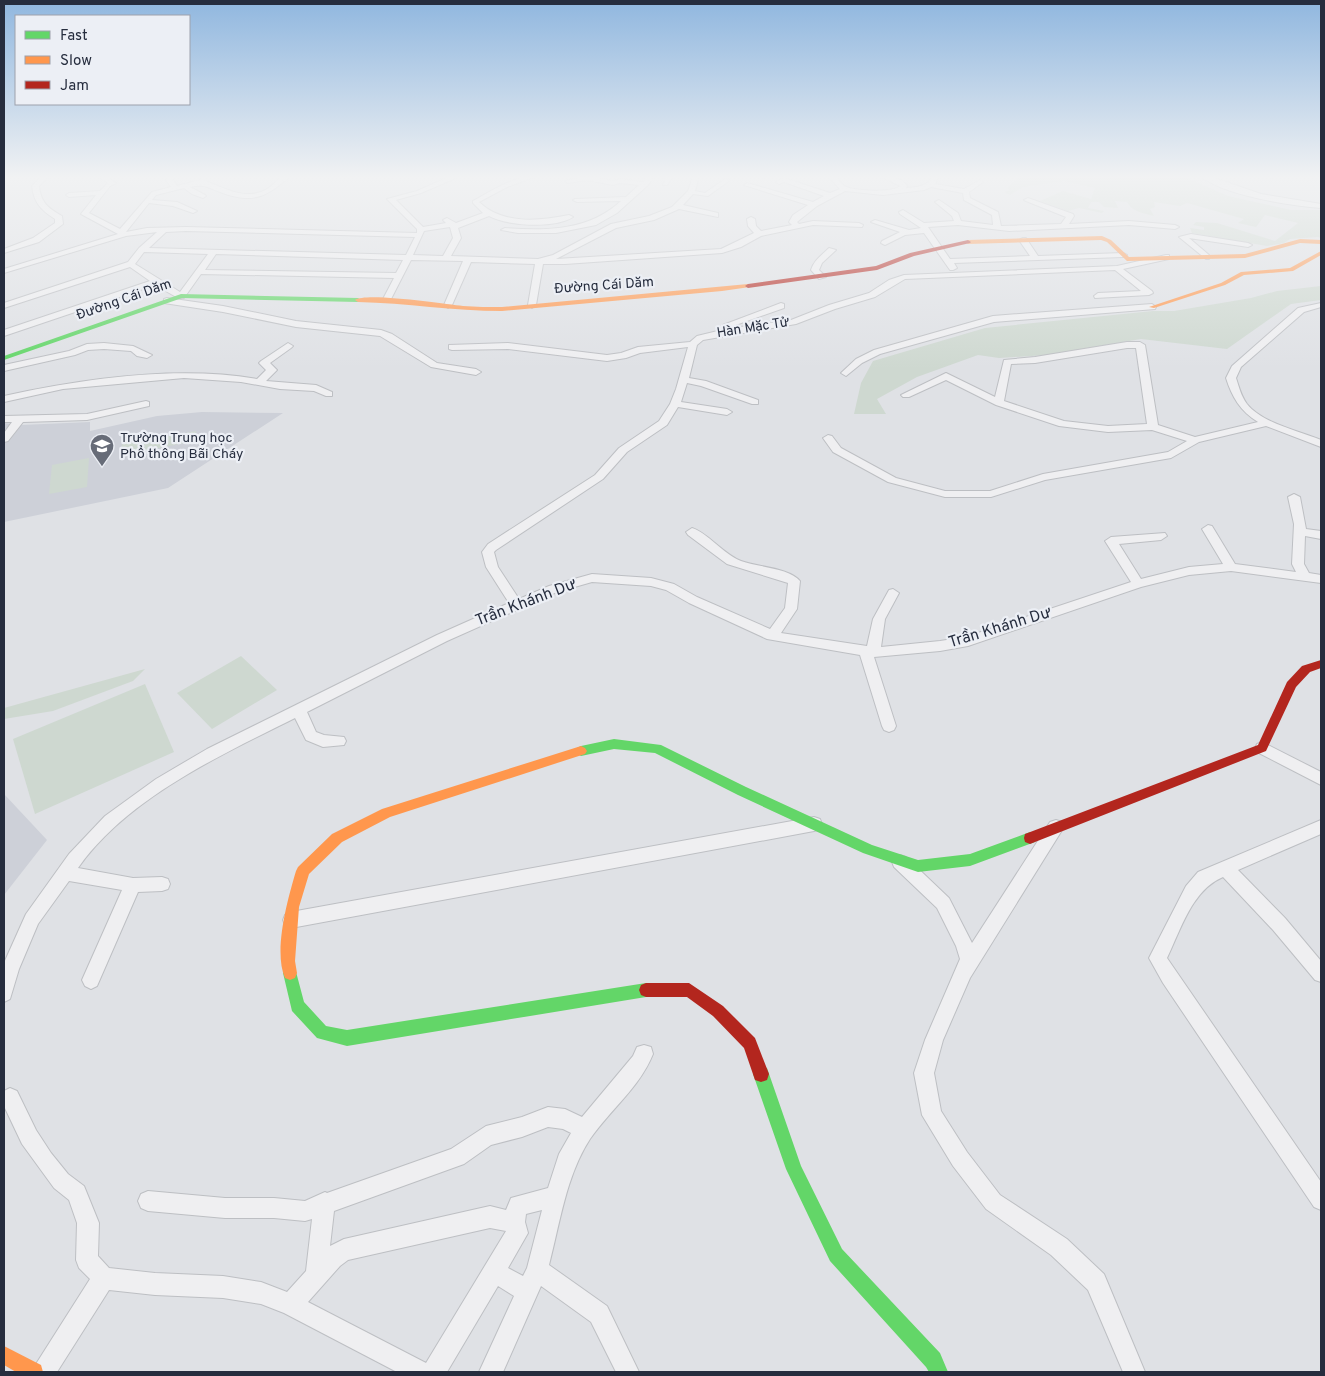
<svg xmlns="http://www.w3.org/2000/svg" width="1325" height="1376" font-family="Overpass,sans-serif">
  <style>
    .built { fill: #cdd0d8 }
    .green { fill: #ced8d0 }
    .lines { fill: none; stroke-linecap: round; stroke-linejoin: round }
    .street-casing { stroke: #bdbfc3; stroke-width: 2 }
    .street { fill: #efeff1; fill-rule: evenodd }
    .fast { fill: #63d668; fill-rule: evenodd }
    .slow { fill: #ff974d; fill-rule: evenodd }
    .jam { fill: #b3261e; fill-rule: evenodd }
    .labels { text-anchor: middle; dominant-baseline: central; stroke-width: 4.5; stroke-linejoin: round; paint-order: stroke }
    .far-street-label { font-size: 14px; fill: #262d3e; stroke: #eceff5 }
    .far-poi-label { font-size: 14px; fill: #262d3e; stroke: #eceff5; text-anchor: start }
    .street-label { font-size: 16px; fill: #262d3e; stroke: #eceff5 }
  </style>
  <rect width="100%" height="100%" fill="#dfe1e5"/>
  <g class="built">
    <polygon points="202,412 283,413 168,488 4,522 4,423 21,425 90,422 90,431 157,416"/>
    <polygon points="4,794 47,840 4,895"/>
  </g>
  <g class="green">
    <path d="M1020 176H1183L1228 196 1291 210H1321V238L1318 237 1290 239 1284 243 1267 246 1192 233 1190 228 1204 230V227L1193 225 1196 222 1217 223 1275 241 1298 223 1265 215 1256 227 1238 223 1244 219 1187 203 1180 206 1154 202 1155 207 1150 209 1154 216C1144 213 1132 212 1127 202L1115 201 1118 208 1104 207 1099 202H1091L1088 208 1104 211 1102 213 1079 208 1068 211 1040 201 1063 191 1091 199 1095 188 1064 181 1023 187 1010 195 1004 192 1010 190 1007 188Z"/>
    <polygon points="1321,286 1321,300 1291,304 1227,349 1141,339 1047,355 999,358 978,355 917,377 877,399 886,414 854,414 861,383 873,361 985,328 1153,311 1174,311 1251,298 1277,291"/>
    <polygon points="196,431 196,441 121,455 122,444"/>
    <polygon points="89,458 87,487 49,494 52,465"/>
    <polygon points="241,656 277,690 212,729 177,693"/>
    <polygon points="145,669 133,681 53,711 4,719 4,708"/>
    <polygon points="145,684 174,752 35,814 13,739"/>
  </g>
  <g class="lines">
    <defs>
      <g id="street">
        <path d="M42 176H49L39 186C41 203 48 208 62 216L63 224 39 242 4 253V249L33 238 55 223V219C41 210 34 203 32 186Z"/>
        <path d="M98 176H106L116 183 110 186 89 213 120 229 152 192 171 187 166 180 169 176H175L173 180 177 186 200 180 201 176H207L206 181C225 189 248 201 267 189 273 186 277 180 282 176H290C266 198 252 204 220 192 207 187 204 184 190 187L205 195 206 196 203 198 192 194 184 188 156 195 152 200 177 202 197 211 193 213 173 206 149 203 126 232 147 228 186 227 417 233V229L387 199 417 191 451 176 458 177 421 193 396 200 423 227 446 223 443 220 447 218 456 223 483 213 473 203V201C493 190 514 176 537 176L507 187 479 202C503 225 539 221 569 215L573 217C555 229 507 226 489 216L458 228 461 238 451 256 538 259 553 255 611 224 649 216 672 207 688 191 693 176H699L695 191 705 193 725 179 730 180 708 196 693 194 683 205 718 213V217L679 209 654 220 616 228 556 259 721 249 754 233 748 226 747 219 751 217 755 219 756 226 761 231 792 225 789 222 793 215 808 205 744 185 747 183 813 202 824 196 784 182 779 184 776 182 784 178 830 193 840 189 828 176H835C838 179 842 185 846 187 856 191 893 193 900 186L881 176C890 176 902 178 907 186L906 188C917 187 927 187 933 176H939L935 184 964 189 980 180 983 182 969 192 970 198 998 212 1001 226 1061 224 1066 217 1026 201 1024 200 1028 198 1073 214 1074 216 1069 224 1129 221 1175 225 1179 227 1175 229 1129 225 1009 231 958 225 928 227 950 259 1030 256 1019 240 1023 238H1026L1038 256 1123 253 1127 255 1123 257 954 263 957 268 953 270H950L924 233 905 235 885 245 881 243 882 241 900 232 871 222 875 220 909 230 921 228 900 214 899 212 903 210 924 223 954 221 952 216 935 202 939 200 958 213 961 221 993 225 992 215 964 200 963 193 931 187 924 190 883 195 845 191 817 206 797 222 799 224 813 221 859 223 863 225 862 227 813 225 761 236 741 247 722 253 565 264H543L536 305 532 308 528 305 535 264 471 262 452 305 448 308 444 305 463 261 411 260 391 299 387 302 383 299 394 278 201 274 184 298H178L155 285 4 336V330L150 281 130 267 4 308V303L128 262 139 248 157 232 126 236 4 273V269L118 234 81 214 96 195 69 197 66 195 69 193 100 191 108 183ZM450 227 453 238 443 256 413 255 424 231ZM186 231 415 237 406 255 149 248 166 232ZM144 252 208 254 180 292 135 264ZM216 254 403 260 396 273 205 270Z"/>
        <path d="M588 176 613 181 620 179 643 182 648 176H654L648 185 617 213 596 225 556 233H518L501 230 505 228C546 231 589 231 621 201L577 202 573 200 575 199 626 197 639 185 620 183 613 185 587 180 568 183 565 181Z"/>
        <polygon points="667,176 673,176 667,185 663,185"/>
        <path d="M1200 176H1209L1261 194 1321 204V208C1288 205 1226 196 1200 176Z"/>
        <polygon points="1191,234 1248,243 1252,245 1248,247 1189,238 1209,255 1209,259 1206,259 1179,237"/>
        <path d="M829 248 836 250 822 263 819 270 826 277 819 279 811 270C814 260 822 255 829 248Z"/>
        <path d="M1166 255H1169V259L1123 269 1152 291 1153 293 1149 295 1095 298 1094 296 1098 293 1141 291 1115 270 905 279 875 297 835 309 796 324 703 340 697 345 689 378 706 381 758 400V404H752L701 386 687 383 681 402 727 409 732 412 727 415 678 407 667 425 627 452 603 479 496 550 494 552 498 567 519 599 549 586 592 574 651 578 674 584 697 597 770 629 785 608 788 583 727 564 688 535 686 532 692 528C708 533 723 554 741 561 757 567 790 568 800 581L797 609 781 633 867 646 873 619 889 590 893 589 899 593 885 619 881 647 940 641 966 637 1131 582 1105 541 1111 537 1165 533 1167 536 1161 540 1119 544 1141 579 1189 567 1223 564 1202 529 1208 525 1212 526 1235 564 1296 572 1292 564 1294 524 1288 497 1294 494 1300 497 1306 529 1321 531V539L1305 536 1304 564 1309 573 1321 575V583L1231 571 1189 575 1141 587 968 646 940 651 874 657 896 726 894 730 889 732 884 730 882 726 860 655 767 639 689 603 666 590 651 586 592 582 557 592 447 641 307 712 316 732 324 735 344 737 346 741 344 745 323 747 306 740 295 718C221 755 127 798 78 868L133 878 162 877 168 879 170 884 168 889 162 891 138 892 97 986 91 989 85 986 82 980 122 890 69 881 38 924 19 969 10 999 4 1002V963L26 914 69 854 105 816 156 779 207 749 437 635 509 603 486 567 482 552 488 544 595 475 619 448 659 421 670 404 676 389 688 347 640 353 626 358 607 361 508 349 452 350 449 349V345L508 343 607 355 621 353 638 347 690 342 697 336 726 329 791 320 829 305 869 293 889 280 904 275 1117 266Z"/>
        <polygon points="167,298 223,306 296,321 381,330 392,334 437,363 476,369 481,372 476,375 431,367 380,336 296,327 223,312 164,303 164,299"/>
        <polygon points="781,303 784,304 784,308 730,327 723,325"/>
        <path d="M1321 303V307L1304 312 1241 367 1236 378C1239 387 1241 396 1247 404 1262 423 1299 431 1321 440V447L1266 426 1199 442 1171 458 1045 480 991 497H945L888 482 833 452 823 438 828 435 832 436 841 448 896 478 945 491H990L1043 474 1168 452 1187 441 1152 430 1108 432 1059 426 996 405 946 380 909 397H903L901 395 946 373 995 397 1004 360 1035 357 1127 342H1140L1145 345 1158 425 1195 437 1258 422C1240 411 1232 397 1226 378L1232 366 1298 308ZM1127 348H1136L1147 424 1108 426 1064 421 1004 401 1011 364 1035 363Z"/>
        <polygon points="1152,304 1156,307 1155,309 994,322 880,354 862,363 846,376 841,373 856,359 874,350 993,316"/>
        <polygon points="104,343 133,346 152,355 147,358 137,356 131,351 104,349 88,350 75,355 4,371 4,365 69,351 87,344"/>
        <path d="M288 343 293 346 291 348 270 363 277 370 266 381 316 385 332 392V396H326L314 391 280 389 241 382 184 378 63 389 4 402V396C82 379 177 365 257 379L266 370 259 363 261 361Z"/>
        <polygon points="146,401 149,402 149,406 87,420 23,422 8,441 4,442 4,433 12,422 4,422 4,416 87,414"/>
        <polygon points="1262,742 1321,772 1321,785 1257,752 1255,748 1257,744"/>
        <polygon points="814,817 820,819 822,824 820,829 814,831 291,928 285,925 283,920 285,915 291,912"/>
        <polygon points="1056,820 1062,822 1064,827 970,978 943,1040 934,1073 941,1111 967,1152 1000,1195 1067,1239 1104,1274 1145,1372 1123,1372 1088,1290 1051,1255 986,1209 953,1166 922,1115 914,1073 925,1040 960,959 956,946 937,908 894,867 892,862 894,857 900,855 906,857 949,898 972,943 1050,822"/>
        <path d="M1321 820V834L1238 870 1285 918 1321 961V982L1315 980 1273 930 1223 877C1192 890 1181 929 1167 958L1321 1182V1210L1314 1207 1163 983 1149 958 1186 886 1198 872Z"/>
        <path d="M644 1045 651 1047 653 1054C640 1087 610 1110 590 1139 566 1176 560 1223 549 1265L607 1306 639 1372H616L591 1322 541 1286 503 1372H479L514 1296 498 1286 447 1372H397L284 1313 261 1304 223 1298 155 1295 109 1290 57 1372H33L36 1364 90 1279 79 1268 76 1260 77 1223 69 1200 54 1188 22 1144 4 1106V1091L10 1088 17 1091 36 1130 51 1153 68 1174 84 1186 99 1223 98 1256 109 1268 155 1273 223 1276 261 1282 287 1292 306 1271 312 1219 305 1221 274 1218H225L148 1211 141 1208 138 1201 141 1194 148 1191 225 1198H274L305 1201 325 1192 327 1193 451 1149 486 1126 522 1117 548 1107 565 1109 582 1117 633 1056 637 1047ZM548 1127 563 1129 571 1133 559 1154 548 1188 511 1198 506 1210 490 1206 344 1239 330 1246 334 1211 464 1164 491 1145 522 1137ZM542 1210 527 1268 523 1276 508 1268 528 1233 525 1222 526 1214ZM490 1228 506 1231 426 1363 308 1302 340 1266 348 1260Z"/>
      </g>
    </defs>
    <use href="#street" class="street-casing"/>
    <use href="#street" class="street"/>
    <g class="fast">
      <polygon points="181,294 358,298 361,300 358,302 182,298 4,360 4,356"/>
      <polygon points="614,739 661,745 746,787 872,845 918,860 970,854 1030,832 1035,834 1036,838 1035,842 970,866 918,872 863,853 738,795 655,753 614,749 581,756 577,754 575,751 577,748 581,746"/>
      <polygon points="290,966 295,968 304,1002 326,1026 347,1030 646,983 651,985 653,990 651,995 646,997 347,1046 317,1038 292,1011 283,973 285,968"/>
      <polygon points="761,1066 767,1068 801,1166 842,1249 940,1353 948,1372 929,1372 926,1367 830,1261 786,1169 753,1074 755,1068"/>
    </g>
    <g class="slow">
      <polygon points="1102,236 1111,240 1129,257 1245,254 1300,239 1321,240 1321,244 1300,243 1245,258 1127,261 1107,242 1101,240 968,244 965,242 968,240"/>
      <polygon points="1321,251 1321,255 1293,271 1244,275 1225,285 1154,308 1149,307 1221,283 1241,272 1290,268"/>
      <path d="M748 284 750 285V287L722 291 502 311C454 311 406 303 358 302L355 300C366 292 444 304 463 306 476 307 489 307 502 307Z"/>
      <path d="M581 746 585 748 587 751 585 754 390 817 342 842 309 874 299 907 295 961 297 973 295 978 290 980 285 978C273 951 288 898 296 871L298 867 332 834 382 809Z"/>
      <polygon points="4,1346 41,1365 43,1372 16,1372 4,1365"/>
    </g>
    <g class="jam">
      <polygon points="968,240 971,242 970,243 914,256 877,270 748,288 745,286 748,284 876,266 910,253"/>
      <polygon points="1321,660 1321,668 1310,672 1296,687 1266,751 1035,842 1030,844 1025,842 1024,838 1025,834 1258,745 1287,682 1302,666"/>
      <polygon points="646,983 689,983 723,1006 755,1038 769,1074 767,1080 761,1082 755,1080 744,1048 713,1016 687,997 646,997 641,995 639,990 641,985"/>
    </g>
  </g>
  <linearGradient id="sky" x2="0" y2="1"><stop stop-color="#90b7df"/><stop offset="0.48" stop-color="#f1f2f3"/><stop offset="1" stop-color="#f1f2f3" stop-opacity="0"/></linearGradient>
  <rect width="1325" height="369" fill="url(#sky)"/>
  <defs>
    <symbol id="school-pin" viewBox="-11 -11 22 30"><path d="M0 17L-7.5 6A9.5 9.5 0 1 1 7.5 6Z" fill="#676c78" stroke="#eceff5"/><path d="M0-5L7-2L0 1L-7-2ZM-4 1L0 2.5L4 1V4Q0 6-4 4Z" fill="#fff"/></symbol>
  </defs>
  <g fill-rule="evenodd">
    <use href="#school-pin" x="88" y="432" width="28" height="38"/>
  </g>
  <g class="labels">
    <g class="far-street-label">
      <text transform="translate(604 286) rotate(-4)">Đường Cái Dăm</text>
      <text transform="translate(124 300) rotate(-19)">Đường Cái Dăm</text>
      <text transform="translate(753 328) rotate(-9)">Hàn Mặc Tử</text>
    </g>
    <g class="far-poi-label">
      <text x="120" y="438">Trường Trung học<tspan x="120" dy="16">Phổ thông Bãi Cháy</tspan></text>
    </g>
    <g class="street-label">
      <text transform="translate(526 603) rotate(-21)">Trần Khánh Dư</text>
      <text transform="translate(1000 628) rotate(-17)">Trần Khánh Dư</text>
    </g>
  </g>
  <rect width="1325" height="1376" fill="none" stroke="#262d3e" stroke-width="10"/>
  <rect x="15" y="15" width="175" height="90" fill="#eceff5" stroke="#9da1ac"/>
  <rect x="25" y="31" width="25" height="8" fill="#63d668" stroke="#9da1ac"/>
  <text x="60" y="40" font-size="15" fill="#262d3e">Fast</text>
  <rect x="25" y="56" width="25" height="8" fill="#ff974d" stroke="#9da1ac"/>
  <text x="60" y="65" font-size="15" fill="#262d3e">Slow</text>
  <rect x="25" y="81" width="25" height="8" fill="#b3261e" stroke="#9da1ac"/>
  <text x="60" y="90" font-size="15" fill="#262d3e">Jam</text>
</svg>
